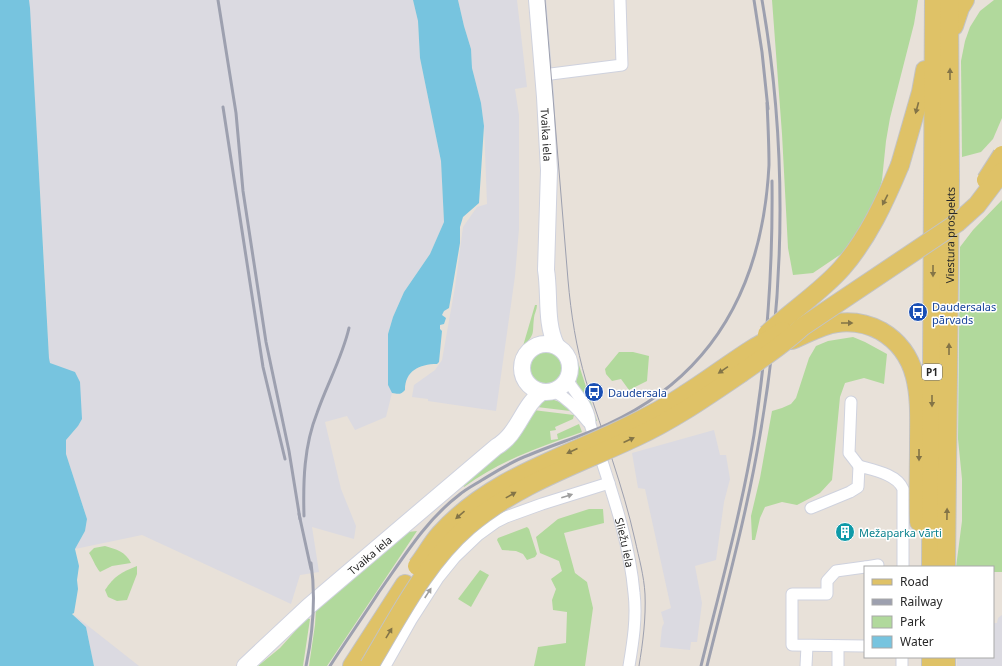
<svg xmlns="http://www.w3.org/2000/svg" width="1002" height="666" font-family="'Noto Sans',sans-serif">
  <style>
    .industrial { fill: #dbdae1 }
    .green { fill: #b1d99c }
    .water { fill: #77c4df }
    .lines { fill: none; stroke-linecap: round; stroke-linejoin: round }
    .street-casing { stroke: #cfd2de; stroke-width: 13 }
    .secondary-casing { stroke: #cfd2de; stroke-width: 18 }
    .primary-casing { stroke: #c3c3c3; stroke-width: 20 }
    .street { stroke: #fff; stroke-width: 11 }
    .secondary { stroke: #fff; stroke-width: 16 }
    .primary { stroke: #dfc267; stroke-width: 18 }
    .tram { stroke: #9da0af; stroke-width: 1 }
    .rail { stroke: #9da0af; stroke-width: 3 }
    .primary-bridge-casing { stroke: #c3c3c3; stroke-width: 20; stroke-linecap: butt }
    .primary-bridge { stroke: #dfc267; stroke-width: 18 }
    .oneway { fill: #837447 }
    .oneway2 { fill: #9e9e9e }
    .labels { text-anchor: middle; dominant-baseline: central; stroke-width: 3; stroke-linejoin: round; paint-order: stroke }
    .shield { fill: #fff; stroke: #686868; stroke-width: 1 }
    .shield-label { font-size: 10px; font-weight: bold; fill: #272727 }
    .street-label { font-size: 11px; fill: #272727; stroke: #fff }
    .transit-label { font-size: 11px; fill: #164399; stroke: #fff; text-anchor: start }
    .culture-label { font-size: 11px; fill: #0d838f; stroke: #fff; text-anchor: start }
  </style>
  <rect width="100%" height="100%" fill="#e8e1d9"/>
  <g class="industrial">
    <polygon points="29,0 413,0 418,21 420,58 441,161 444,222 430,254 404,292 393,317 388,334 388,385 392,393 386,417 355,430 347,416 325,422 341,489 356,526 354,539 312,527 319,572 300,575 291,604 142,535 75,549 85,531 87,519 66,454 66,440 78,426 54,365 50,363 49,358 45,277"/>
    <polygon points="458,0 517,0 527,87 515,89 519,115 519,229 515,276 496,411 428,401 428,399 412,397 414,385 435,370 442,360 455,287 463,227 477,207 487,204 484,126 481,103 472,68 471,49 464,26"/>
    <polygon points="714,430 720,455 726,455 730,479 724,502 716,560 695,566 702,603 697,642 691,642 690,650 660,647 662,627 664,623 661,612 671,608 645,489 638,488 632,453"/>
    <polygon points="73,614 139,666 94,666 86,627"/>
    <polygon points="1002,615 1002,666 957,666 957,657 993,657 993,623 997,623 998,618"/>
  </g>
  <g class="green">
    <polygon points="772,0 918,0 914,24 890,118 886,141 882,180 877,199 847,250 813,273 793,275 788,248 782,134"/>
    <polygon points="994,0 1002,0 1002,118 993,139 981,152 962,157 961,61 965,41 970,27 980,11"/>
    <polygon points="1002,200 1002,572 993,572 993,567 956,567 962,521 962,479 958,439 960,247 973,230"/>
    <path d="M535 305H537C537 310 534 314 534 318 532 333 536 334 523 346Z"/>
    <polygon points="853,337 865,342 887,354 884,384 864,378 845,383 840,397 832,480 820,493 797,505 782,502 765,507 760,518 755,540 752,540 751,516 760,478 772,411 782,408 791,404 796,398 809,358 816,346 828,341"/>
    <circle cx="545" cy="368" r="18"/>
    <polygon points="619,352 633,352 649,356 647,381 629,390 621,379 612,381 606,374 605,369"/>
    <polygon points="577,359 597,421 596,421 590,405 577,386 576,380 576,360"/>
    <polygon points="551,399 560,402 570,411 537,407 543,400"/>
    <path d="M533 410 574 415 573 419 555 427 556 430 550 431 551 440 558 439 557 434 579 424 582 432C540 447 501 460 464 487L463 485Z"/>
    <polygon points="589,509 603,509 604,523 564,533 575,573 587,582 593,608 585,666 534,666 538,647 566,643 567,612 553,610 552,600 556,589 551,579 562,571 559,561 540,553 536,537 558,519"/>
    <polygon points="527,527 529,529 537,554 535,557 527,560 523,554 516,551 502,550 497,540 498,538"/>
    <polygon points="417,531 327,666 309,666 315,625 316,609 408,532"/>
    <path d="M105 546C116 549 126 552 131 563L112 566 100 572C95 566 93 559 89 553L94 548Z"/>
    <path d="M137 566V574L127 600 117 601 108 597 105 590C114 576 122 572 137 566Z"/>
    <polygon points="480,570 489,575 471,607 458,599"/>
    <polygon points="307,618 310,619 303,666 258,666 280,648"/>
  </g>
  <g class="water">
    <polygon points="0,0 29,0 30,8 49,358 50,363 75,372 80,382 82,419 78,426 66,440 66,454 87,519 85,531 75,549 79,566 77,580 78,589 74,613 72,614 86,627 94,666 0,666"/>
    <path d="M413 0H458L464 26 471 49 472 68 481 103 484 126 479 203 463 217 460 227V243L449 308 444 311 442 315 446 318 444 324 440 325V329L442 331 439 362 437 364C419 364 405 371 405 390 401 395 398 394 392 393L388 385V334L393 317 404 292 430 254 444 222 441 161 420 58 418 21Z"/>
  </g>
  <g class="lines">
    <defs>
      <g id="street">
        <polyline points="543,75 622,65 620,0"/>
        <path id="s1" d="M567 379C575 394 590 406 590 424 607 479 629 535 634 593 637 617 633 642 629 666"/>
        <path d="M554 391C568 399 578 409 588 422"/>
        <polyline points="851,402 849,453 859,466"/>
        <path d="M811 508 850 492 858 487 859 466C873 470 897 474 903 489V567"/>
        <polyline points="865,567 836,571 827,581 827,594 792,594 792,645 865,646"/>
        <polyline points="866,567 878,565"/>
        <polyline points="838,646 838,666"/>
        <polyline points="385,666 411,620 438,578 455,557 478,535 496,522 506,517 542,504 609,483"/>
        <polyline points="806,666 807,646"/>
        <polyline points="902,666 902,657"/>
      </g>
      <g id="secondary">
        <path id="s2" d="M537 0 545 97 549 170 546 270C550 294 545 322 556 345"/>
        <circle cx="546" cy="368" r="24"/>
        <path id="s3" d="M245 666 309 606 496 447C519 434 522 406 542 392"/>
      </g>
      <g id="primary">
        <polyline points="954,26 960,8 965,0"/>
        <polyline points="900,165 921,92 925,70"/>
        <path d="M792 340C807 334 821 325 837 323 852 321 868 324 881 331 924 356 919 403 919 446 919 471 918 496 919 522"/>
        <polyline points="931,567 934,0"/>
        <path id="s4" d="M946 567 950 180 949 0"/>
        <polyline points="946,657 946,666"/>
        <polyline points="352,666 405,584"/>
        <polyline points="931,666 931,657"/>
      </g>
    </defs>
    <use href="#street" class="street-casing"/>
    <use href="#secondary" class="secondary-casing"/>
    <use href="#primary" class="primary-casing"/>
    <use href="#street" class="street"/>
    <use href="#secondary" class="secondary"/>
    <use href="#primary" class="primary"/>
    <path class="tram" d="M545 0 568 280C571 314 576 347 586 381 603 434 623 486 635 540 639 558 644 576 645 594 646 618 643 642 639 666"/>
    <g class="rail">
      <polyline points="218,0 236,113 243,191 266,342 289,451 300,519"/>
      <polyline points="754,0 762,52 768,109"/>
      <polyline points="223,107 263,367 285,459"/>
      <polyline points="299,514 311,569"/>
      <path d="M304 516C303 481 304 446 317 413 327 384 342 358 349 328"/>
      <path d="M306 666C313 632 316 597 311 563"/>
      <path d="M330 666C346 641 363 617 379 592 403 558 425 521 459 495 466 489 474 485 482 480 497 471 512 461 529 455 555 444 582 436 608 424 717 374 763 282 769 165 769 144 768 124 767 103"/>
      <path d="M701 666C720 589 741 513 754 435 767 351 773 266 772 181"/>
      <path d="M707 666C726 589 747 513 760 435 785 292 787 143 762 0"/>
    </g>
    <defs>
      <g id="primary-bridge">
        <polyline points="986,180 1002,155"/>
        <path d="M767 334C791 311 820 293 842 268 868 238 885 201 900 165"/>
        <path d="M417 566C425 556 431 544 440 534 490 478 563 458 628 426 647 417 666 407 684 395 708 380 730 363 754 348 764 342 774 337 783 331"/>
        <path d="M369 666C398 618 425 563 468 526 517 484 579 464 636 437 673 420 706 397 740 374 761 359 783 345 802 327L957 223 977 205 1002 172"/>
      </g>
    </defs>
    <use href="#primary-bridge" class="primary-bridge-casing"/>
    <use href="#primary-bridge" class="primary-bridge"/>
  </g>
  <defs><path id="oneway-solid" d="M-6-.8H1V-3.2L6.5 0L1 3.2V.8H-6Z"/></defs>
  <g class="oneway">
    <use href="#oneway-solid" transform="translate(950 74) rotate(-90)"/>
    <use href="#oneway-solid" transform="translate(917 108) rotate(105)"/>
    <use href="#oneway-solid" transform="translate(885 200) rotate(117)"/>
    <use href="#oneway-solid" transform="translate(933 271) rotate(90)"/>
    <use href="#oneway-solid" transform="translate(847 323)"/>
    <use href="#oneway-solid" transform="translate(949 349) rotate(-90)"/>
    <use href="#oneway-solid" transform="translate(723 370) rotate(146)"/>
    <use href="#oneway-solid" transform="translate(932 401) rotate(90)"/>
    <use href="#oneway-solid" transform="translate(629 440) rotate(-24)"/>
    <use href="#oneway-solid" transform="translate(572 451) rotate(156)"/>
    <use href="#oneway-solid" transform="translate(919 455) rotate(90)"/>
    <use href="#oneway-solid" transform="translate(511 495) rotate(-29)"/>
    <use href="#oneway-solid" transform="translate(947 514) rotate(-89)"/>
    <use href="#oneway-solid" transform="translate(460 515) rotate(139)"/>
    <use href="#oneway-solid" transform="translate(389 633) rotate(-59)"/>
  </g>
  <g class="oneway2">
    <use href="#oneway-solid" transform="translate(567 496) rotate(-17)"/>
    <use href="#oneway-solid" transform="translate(428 593) rotate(-57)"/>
  </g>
  <defs>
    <symbol id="bus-disc" viewBox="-11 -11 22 22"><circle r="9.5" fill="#1a4fb4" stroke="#fff"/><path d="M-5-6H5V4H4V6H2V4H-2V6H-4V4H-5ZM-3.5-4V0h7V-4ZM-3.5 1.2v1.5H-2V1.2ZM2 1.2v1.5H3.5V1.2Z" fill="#fff"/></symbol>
    <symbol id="building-disc" viewBox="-11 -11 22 22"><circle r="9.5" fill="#0f9aa8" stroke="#fff"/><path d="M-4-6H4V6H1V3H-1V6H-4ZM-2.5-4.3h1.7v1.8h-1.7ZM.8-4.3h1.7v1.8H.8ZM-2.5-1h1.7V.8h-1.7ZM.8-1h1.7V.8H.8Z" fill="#fff"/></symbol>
  </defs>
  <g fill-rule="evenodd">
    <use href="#bus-disc" x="907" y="301" width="22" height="22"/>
    <use href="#bus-disc" x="583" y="381" width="22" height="22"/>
    <use href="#building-disc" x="834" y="521" width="22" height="22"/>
  </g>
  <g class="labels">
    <rect class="shield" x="922" y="364" width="20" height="16" rx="3"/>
    <g class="shield-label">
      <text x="932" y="372">P1</text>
    </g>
    <g class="street-label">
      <text stroke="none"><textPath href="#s2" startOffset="135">Tvaika iela</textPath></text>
      <text stroke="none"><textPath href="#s4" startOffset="332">Viestura prospekts</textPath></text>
      <text stroke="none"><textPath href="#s1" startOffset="175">Sliežu iela</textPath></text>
      <text stroke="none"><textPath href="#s3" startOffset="167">Tvaika iela</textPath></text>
    </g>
    <g class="transit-label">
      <text x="932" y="306">Daudersalas<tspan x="932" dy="13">pārvads</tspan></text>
      <text x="608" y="392">Daudersala</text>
    </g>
    <g class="culture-label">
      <text x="859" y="532">Mežaparka vārti</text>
    </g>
  </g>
  <rect x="864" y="566" width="130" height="92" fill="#ffffff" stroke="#a9a9a9"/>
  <rect x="872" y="579" width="20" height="6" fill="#dfc267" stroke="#a9a9a9"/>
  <text x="900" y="586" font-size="12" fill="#272727">Road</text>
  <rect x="872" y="599" width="20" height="6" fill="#9da0af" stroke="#a9a9a9"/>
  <text x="900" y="606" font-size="12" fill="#272727">Railway</text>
  <rect x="872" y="616" width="20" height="12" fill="#b1d99c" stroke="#a9a9a9"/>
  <text x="900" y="626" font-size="12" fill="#272727">Park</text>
  <rect x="872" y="636" width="20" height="12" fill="#77c4df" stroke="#a9a9a9"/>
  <text x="900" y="646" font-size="12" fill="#272727">Water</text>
</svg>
